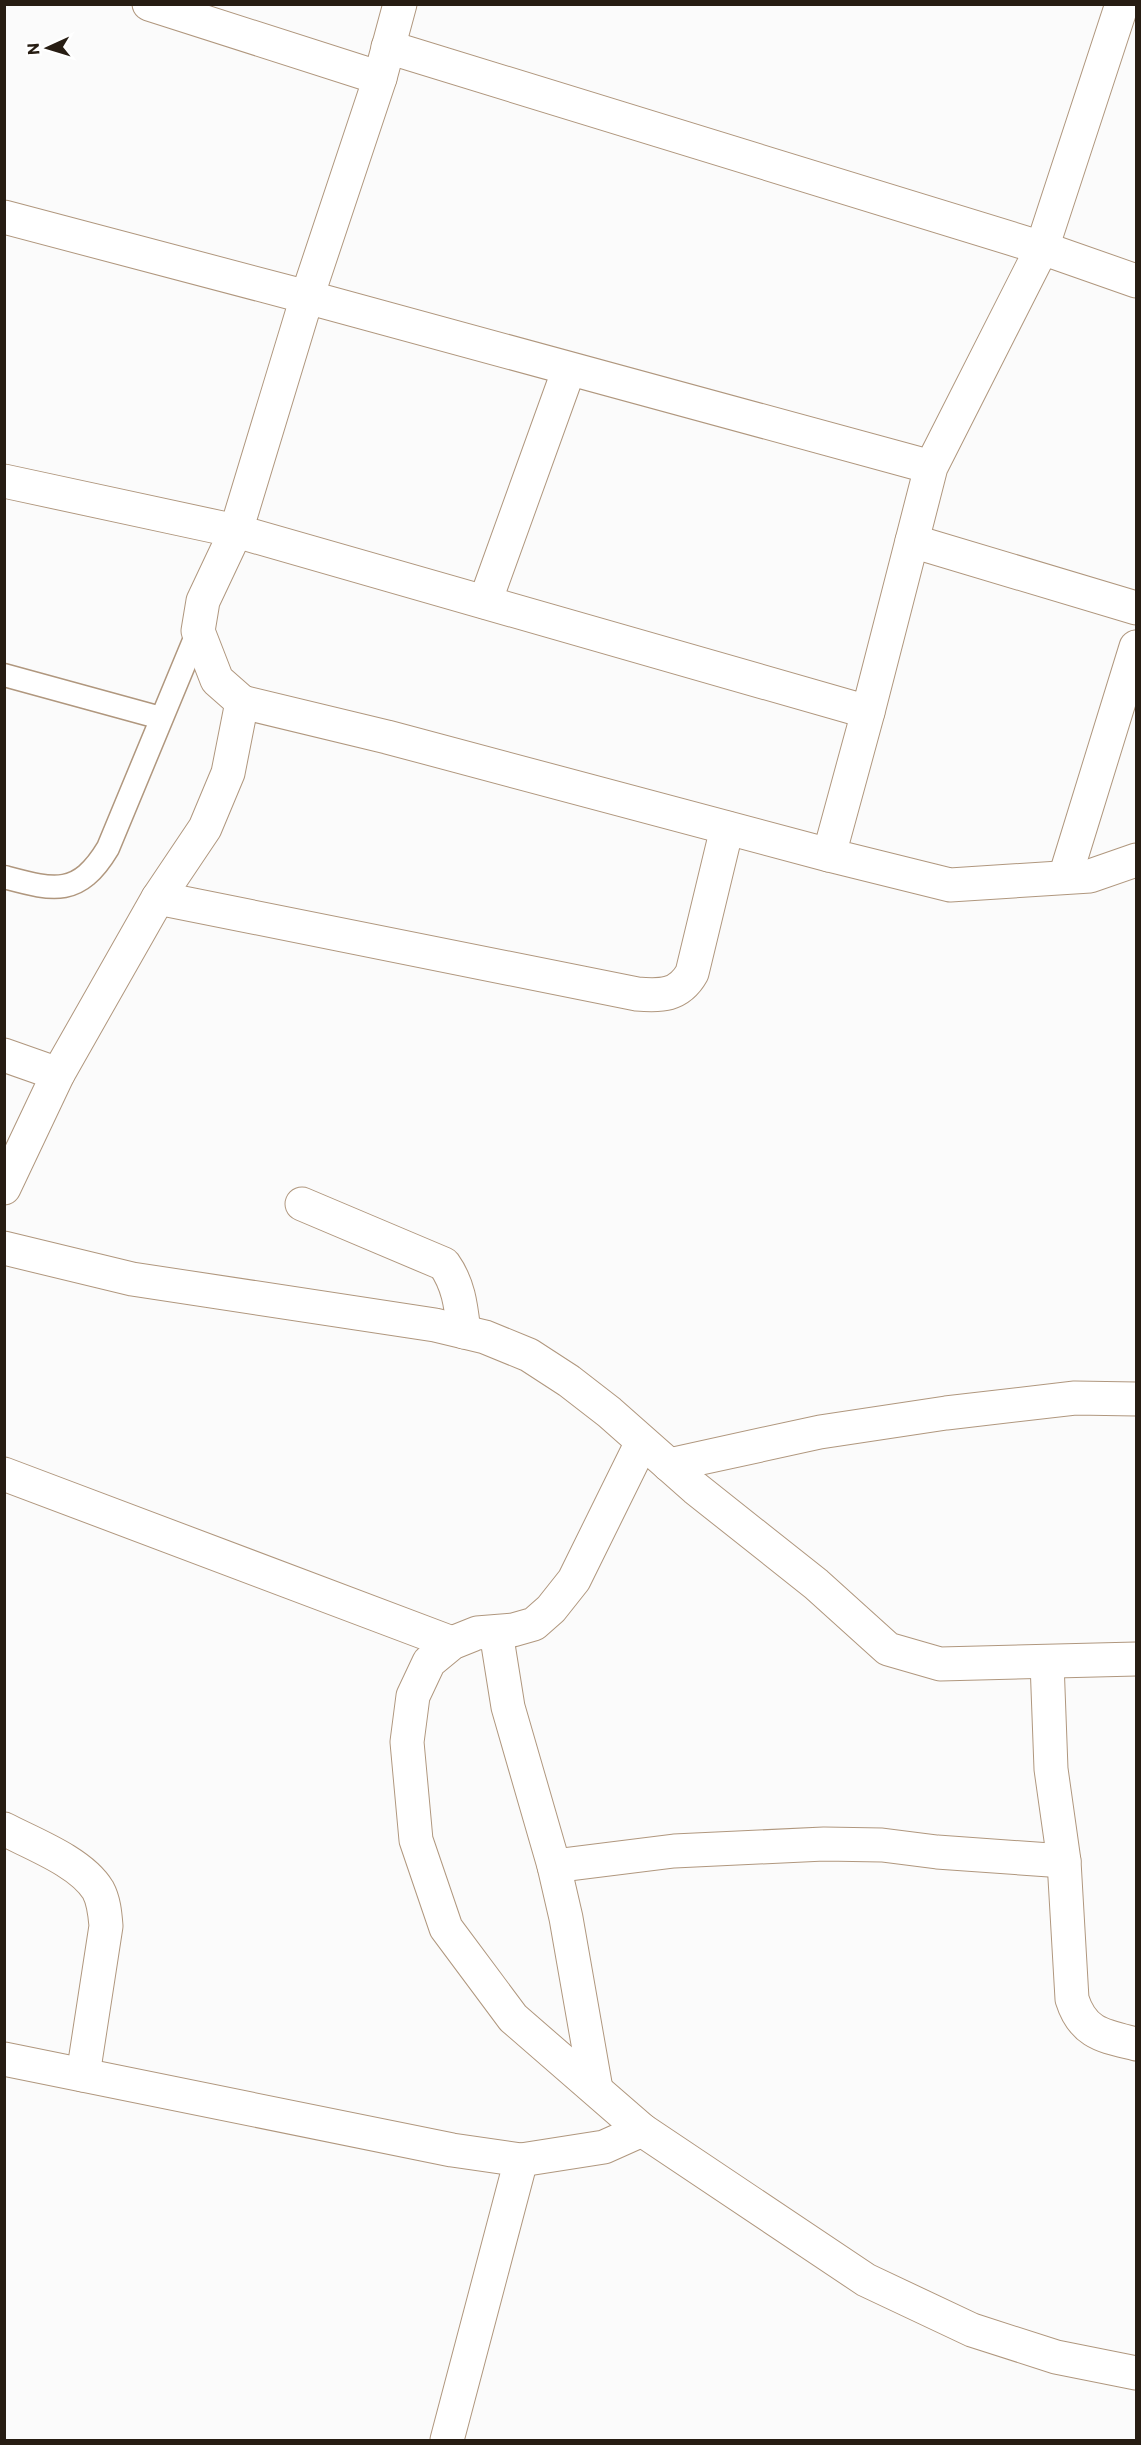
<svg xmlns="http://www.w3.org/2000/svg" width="1141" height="2445" font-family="Commissioner,sans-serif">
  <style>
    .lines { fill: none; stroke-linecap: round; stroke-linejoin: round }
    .lane-casing { stroke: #b0977e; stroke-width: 25 }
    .street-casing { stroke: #b0977e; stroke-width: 35 }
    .lane { stroke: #fff; stroke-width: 22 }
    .street { stroke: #fff; stroke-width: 33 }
  </style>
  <rect width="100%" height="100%" fill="#fbfbfb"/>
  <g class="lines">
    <defs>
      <g id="lane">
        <polyline points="4,675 161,718"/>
        <path d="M4 877C53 890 78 898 108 848L198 631"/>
      </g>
      <g id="street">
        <polyline points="149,4 380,78 400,4"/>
        <polyline points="388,47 1042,248 1122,4"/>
        <polyline points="4,217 307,297 380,78"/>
        <polyline points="931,467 868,712 236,531 307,297 931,467 1042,248 1136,281"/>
        <polyline points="4,481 236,531 203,601 198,631 217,680 242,702 228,773 205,828 158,898 58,1074 4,1188"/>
        <polyline points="912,541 1136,608"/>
        <polyline points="485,602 569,369"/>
        <polyline points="242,702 387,737 829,855"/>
        <polyline points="868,712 829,855 950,885 1090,876 1136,860"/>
        <polyline points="1065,877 1136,647"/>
        <path d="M158 898 637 994C661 996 679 996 692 973L727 828"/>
        <polyline points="4,1055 58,1074"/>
        <path d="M302 1204 444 1264C459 1285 461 1307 464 1332"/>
        <polyline points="4,1248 132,1279 435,1325 485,1337 529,1355 569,1381 609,1412 695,1488 816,1584 888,1649 940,1664 1136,1659"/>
        <polyline points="642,1442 574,1580 551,1609 534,1624 513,1630 477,1633 452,1643 429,1662 413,1696 407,1742 416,1840 446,1928 513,2018 642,2130 866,2280 972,2330 1056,2357 1136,2373"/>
        <polyline points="669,1465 820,1432 946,1413 1075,1398 1136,1399"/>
        <polyline points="4,1474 452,1643"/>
        <polyline points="496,1632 508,1707 554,1866 566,1918 596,2089"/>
        <path d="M1047 1662 1051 1769 1064 1861 1072 1999C1083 2034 1104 2036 1136 2044"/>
        <path d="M4 1829C33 1844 81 1862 98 1890 104 1901 105 1914 106 1926L83 2075"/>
        <polyline points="554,1866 674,1851 824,1844 882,1845 937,1852 1064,1861"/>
        <polyline points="4,2059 452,2150 521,2160 604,2147 642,2130"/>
        <polyline points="447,2440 521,2160"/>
      </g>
    </defs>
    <use href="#lane" class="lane-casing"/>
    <use href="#street" class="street-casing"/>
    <use href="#lane" class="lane"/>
    <use href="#street" class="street"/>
  </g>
  <rect width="1141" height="2445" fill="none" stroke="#271d13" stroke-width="12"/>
  <g transform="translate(48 48) rotate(266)" stroke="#ffffff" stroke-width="4.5" paint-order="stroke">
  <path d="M0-4.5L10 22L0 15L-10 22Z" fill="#271d13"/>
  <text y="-9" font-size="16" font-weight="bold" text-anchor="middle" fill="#271d13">N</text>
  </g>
</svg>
